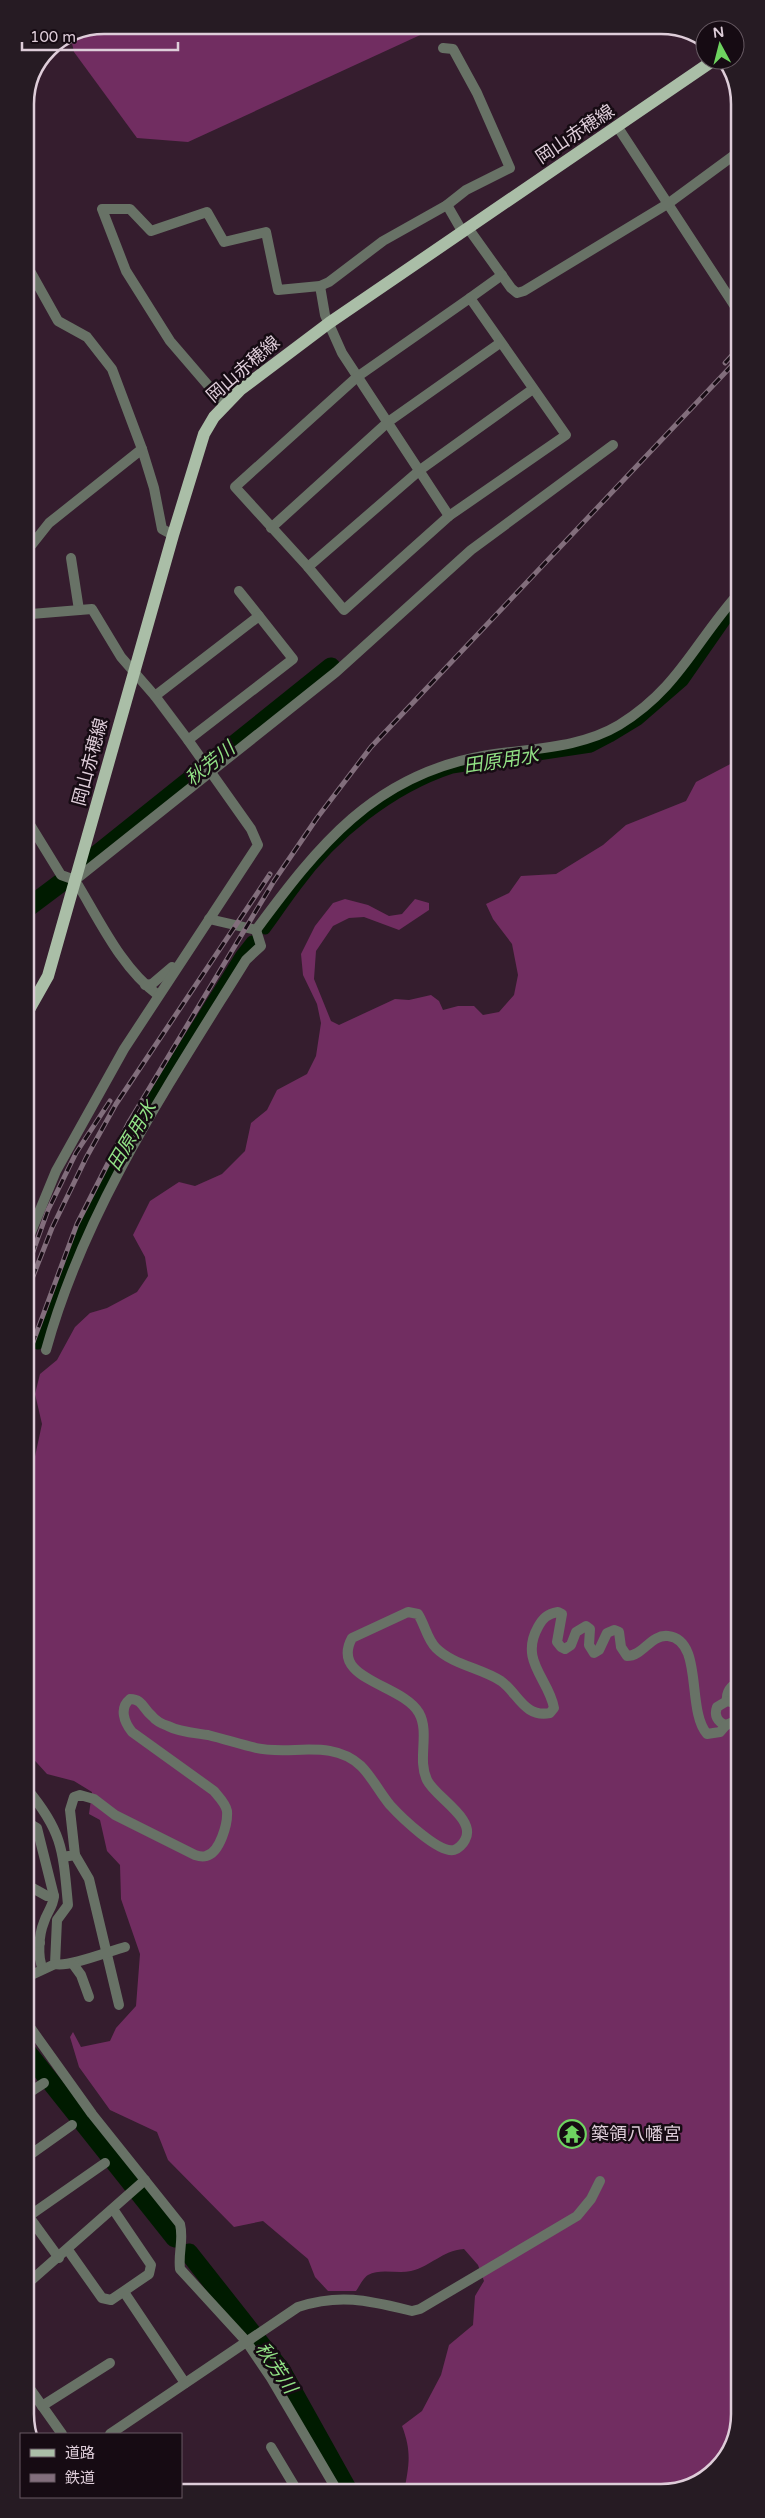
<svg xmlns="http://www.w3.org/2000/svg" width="765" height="2518" font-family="'Varela Round','Noto Sans JP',sans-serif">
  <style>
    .forest { fill: #712d61 }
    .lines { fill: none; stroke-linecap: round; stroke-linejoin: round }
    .canal { stroke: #001b00; stroke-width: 11 }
    .river { stroke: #001b00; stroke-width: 19 }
    .minor { stroke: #687266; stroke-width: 10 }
    .primary { stroke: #aabea7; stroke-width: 12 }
    .rail-casing { stroke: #826e7c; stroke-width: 5 }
    .rail { stroke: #160b13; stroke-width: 3; stroke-dasharray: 9; stroke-linecap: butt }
    .labels { text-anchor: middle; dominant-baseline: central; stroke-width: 5; stroke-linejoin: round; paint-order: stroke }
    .street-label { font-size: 18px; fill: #decdd9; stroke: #160b13 }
    .poi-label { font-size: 18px; fill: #decdd9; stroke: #160b13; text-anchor: start }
    .water-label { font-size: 19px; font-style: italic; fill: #91e185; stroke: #160b13 }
    .rim { fill: none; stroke: #decdd9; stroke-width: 2.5 }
  </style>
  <rect width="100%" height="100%" fill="#351d2e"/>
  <g class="forest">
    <polygon points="104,25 442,25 188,142 137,138 74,52 71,39"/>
    <path d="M738 760 740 2415 724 2463 682 2490 404 2492C409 2465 412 2452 402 2426L422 2411 441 2375 449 2345 473 2325 475 2296 484 2281 478 2265 464 2249C441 2251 432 2266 411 2271 397 2274 380 2268 368 2275 363 2278 359 2287 356 2291H328L315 2277 308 2259 263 2221 234 2227 168 2160 157 2132 110 2110 79 2067 70 2037 73 2032 81 2047 110 2041 116 2028 136 2006 140 1954 121 1899 120 1865 107 1851 100 1820 89 1814 92 1792 74 1781 47 1774 27 1752V1478L34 1461 42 1424 35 1394 40 1374 57 1360 75 1327 90 1313 107 1308 137 1292 148 1276 145 1257 133 1235 150 1201 179 1182 195 1186 222 1174 245 1151 251 1123 267 1110 277 1090 307 1074 316 1056 321 1023 317 1004 303 975 301 954 315 926 333 903 345 899 368 905 389 916 402 914 415 899 429 903V910L399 930 364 917 349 918 333 926 316 951 314 979 331 1021 339 1025 395 999 409 1000 431 995 439 1001 443 1010 458 1006H474L483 1015 499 1012 514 995 518 975 512 944 493 919 486 904 509 893 521 876 556 874 603 845 626 825 686 801 696 782Z"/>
  </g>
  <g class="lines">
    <g class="canal">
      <path d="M265 929C276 915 285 900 296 886 334 834 391 788 452 768L591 747 610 737 638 720 683 681 738 602"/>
      <path d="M38 1344C52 1303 66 1262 84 1223 128 1130 187 1043 241 955L252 941"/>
    </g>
    <g class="river">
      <polyline points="89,861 331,667"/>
      <polyline points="26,909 62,882"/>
      <polyline points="27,2052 175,2238"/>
      <polyline points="189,2253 281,2370 349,2492"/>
    </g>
    <g class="minor">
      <polyline points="443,48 453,49 477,93 510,168 466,190 447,205"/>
      <polyline points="617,126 738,311"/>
      <polyline points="468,228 511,288 517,293 524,291 669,203 737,153"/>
      <polyline points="25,262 58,321 87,337 112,369 142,449"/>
      <polyline points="320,286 325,315 342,353 449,516"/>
      <polygon points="470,298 566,435 449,516 344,610 308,567 235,487 357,377"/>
      <polyline points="470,298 502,275"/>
      <polyline points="225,405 170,341 126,271 102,209 130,209 151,231 207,212 224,242 266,232 278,290 320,286 329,282 383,241 447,205 462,231"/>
      <polyline points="271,528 388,422 500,343"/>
      <polyline points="26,552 49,523 142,449 154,488 162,529 173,535"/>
      <polyline points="71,558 79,610"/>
      <polyline points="308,567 420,470 533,389"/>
      <polyline points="239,591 259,616"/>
      <polyline points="26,597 31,614 26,617"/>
      <polyline points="155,696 259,616 293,659 188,740"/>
      <path d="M26 818 61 875 75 880C99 919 121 968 158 995"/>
      <polyline points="75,880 336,672 471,550 613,445"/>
      <polyline points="209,919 256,930"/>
      <path d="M256 930C318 846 374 775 483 756 529 748 579 749 619 725 678 689 695 642 738 594"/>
      <polyline points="145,985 152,984 172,967"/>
      <polyline points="26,1244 56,1171 124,1049 258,845 251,829 188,740 155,696 121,657 92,609 31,614"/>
      <path d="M46 1350C85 1208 169 1084 246 960L261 946 256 930"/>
      <path d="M727 1701C726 1691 730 1686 739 1682"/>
      <path d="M739 1713 734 1703 727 1701 717 1707C714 1715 717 1722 726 1725L736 1721 739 1714"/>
      <path d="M27 1789C63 1832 63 1851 68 1905L57 1920 55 1964 27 1977"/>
      <path d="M27 1822 37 1828 54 1896C53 1907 47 1912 44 1922 39 1934 37 1957 43 1969"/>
      <polyline points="75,1855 89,1879 119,2005"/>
      <path d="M63 1857 75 1855 70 1810 74 1797 80 1795 94 1799 115 1815 195 1855C198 1856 203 1857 206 1856 220 1853 228 1823 227 1811 226 1804 219 1797 214 1791L132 1732C124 1722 119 1708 130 1699 143 1699 143 1709 152 1716 156 1721 162 1724 168 1726 179 1732 195 1733 208 1735 224 1739 240 1744 256 1748 291 1756 331 1738 361 1766 372 1777 380 1793 390 1805 400 1816 439 1854 454 1850 458 1849 463 1844 465 1840 477 1819 435 1797 427 1780 417 1759 430 1733 419 1713 403 1684 329 1680 352 1638L408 1612 418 1614C425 1625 427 1639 436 1648 453 1665 481 1668 501 1681 518 1693 524 1718 550 1713L554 1708C549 1679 519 1661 538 1627 543 1618 547 1614 558 1612L562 1614 557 1642 561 1647 565 1649 571 1645 576 1632 586 1626 590 1629 589 1645 594 1653 599 1650 607 1633 614 1630 619 1632 621 1647 627 1656C643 1656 651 1634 668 1636 704 1640 686 1710 707 1734L720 1732 726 1725"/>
      <polyline points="27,1885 47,1896 54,1896"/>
      <polyline points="27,1940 40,1943"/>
      <path d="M55 1964C67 1968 110 1951 125 1947"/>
      <polyline points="73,1964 81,1975 89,1997"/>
      <path d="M27 2023 92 2114 180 2224C184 2240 178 2252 180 2269L246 2341 271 2378 338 2492"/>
      <polyline points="27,2094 44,2083"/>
      <polyline points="27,2157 72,2125"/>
      <polyline points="27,2214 59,2258"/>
      <polyline points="29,2216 105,2163"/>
      <polyline points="68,2250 102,2298 111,2300 149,2274 151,2265 113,2209"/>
      <polyline points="27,2284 145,2180"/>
      <polyline points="124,2292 185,2383"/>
      <polyline points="28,2386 62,2434"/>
      <polyline points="42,2406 110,2363"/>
      <path d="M110 2434 298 2307C341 2293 370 2301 412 2311L420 2309 577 2216 591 2199 600 2181"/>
      <polyline points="271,2447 298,2492"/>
    </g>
    <polyline class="primary" points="26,1015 48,976 173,535 204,434 214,417 240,390 329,323 714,60"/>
    <defs>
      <g id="rail">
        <polyline points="725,363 738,349"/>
        <polyline points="26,1271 48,1210 76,1153 110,1101"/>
        <polyline points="26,1294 52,1228 86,1158 116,1104 270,874"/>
        <polyline points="26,1361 77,1224 129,1122 274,881 317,818 371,747 738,359"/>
      </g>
    </defs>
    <use href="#rail" class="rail-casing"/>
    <use href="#rail" class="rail"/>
  </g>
  <defs>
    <symbol id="temple-ring" viewBox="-11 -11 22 22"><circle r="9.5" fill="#160b13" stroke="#6ed360" stroke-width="1.5"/><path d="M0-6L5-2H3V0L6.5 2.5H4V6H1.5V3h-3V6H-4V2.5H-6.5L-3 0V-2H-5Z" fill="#6ed360"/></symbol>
  </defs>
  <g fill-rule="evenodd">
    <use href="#temple-ring" x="556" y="2118" width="32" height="32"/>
  </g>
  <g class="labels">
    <g class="street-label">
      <text transform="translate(575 134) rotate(-34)">岡山赤穂線</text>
      <text transform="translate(243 369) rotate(-41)">岡山赤穂線</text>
      <text transform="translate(90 762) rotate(-75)">岡山赤穂線</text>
    </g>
    <g class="poi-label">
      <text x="591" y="2134">築領八幡宮</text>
    </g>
    <g class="water-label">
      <text transform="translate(501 761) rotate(-9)">田原用水</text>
      <text transform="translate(210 764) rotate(-39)">秋芳川</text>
      <text transform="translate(132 1136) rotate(-59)">田原用水</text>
      <text transform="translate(276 2368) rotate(56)">秋芳川</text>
    </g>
  </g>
  <path d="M0 0H765V2518H0ZM104 34H661A70 70 0 0 1 731 104V2414A70 70 0 0 1 661 2484H104A70 70 0 0 1 34 2414V104A70 70 0 0 1 104 34Z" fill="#261b23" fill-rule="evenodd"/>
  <path class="rim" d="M104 34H661A70 70 0 0 1 731 104V2414A70 70 0 0 1 661 2484H104A70 70 0 0 1 34 2414V104A70 70 0 0 1 104 34Z"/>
  <rect x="20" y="2433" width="162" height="65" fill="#160b13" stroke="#665962"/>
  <rect x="30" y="2449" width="25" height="8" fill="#aabea7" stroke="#665962"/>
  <text x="65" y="2458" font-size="15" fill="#decdd9">道路</text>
  <rect x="30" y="2474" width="25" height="8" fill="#826e7c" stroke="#665962"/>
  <text x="65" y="2483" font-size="15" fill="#decdd9">鉄道</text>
  <g transform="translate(720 45) rotate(353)"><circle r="24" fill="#160b13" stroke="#665962"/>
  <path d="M0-4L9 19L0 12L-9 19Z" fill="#6ed360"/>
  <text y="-8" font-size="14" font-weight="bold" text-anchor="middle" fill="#decdd9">N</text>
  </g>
  <path d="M22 42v8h156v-8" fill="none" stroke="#decdd9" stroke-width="2.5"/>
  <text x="30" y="42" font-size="15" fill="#decdd9" stroke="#160b13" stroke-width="4" paint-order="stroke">100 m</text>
</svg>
